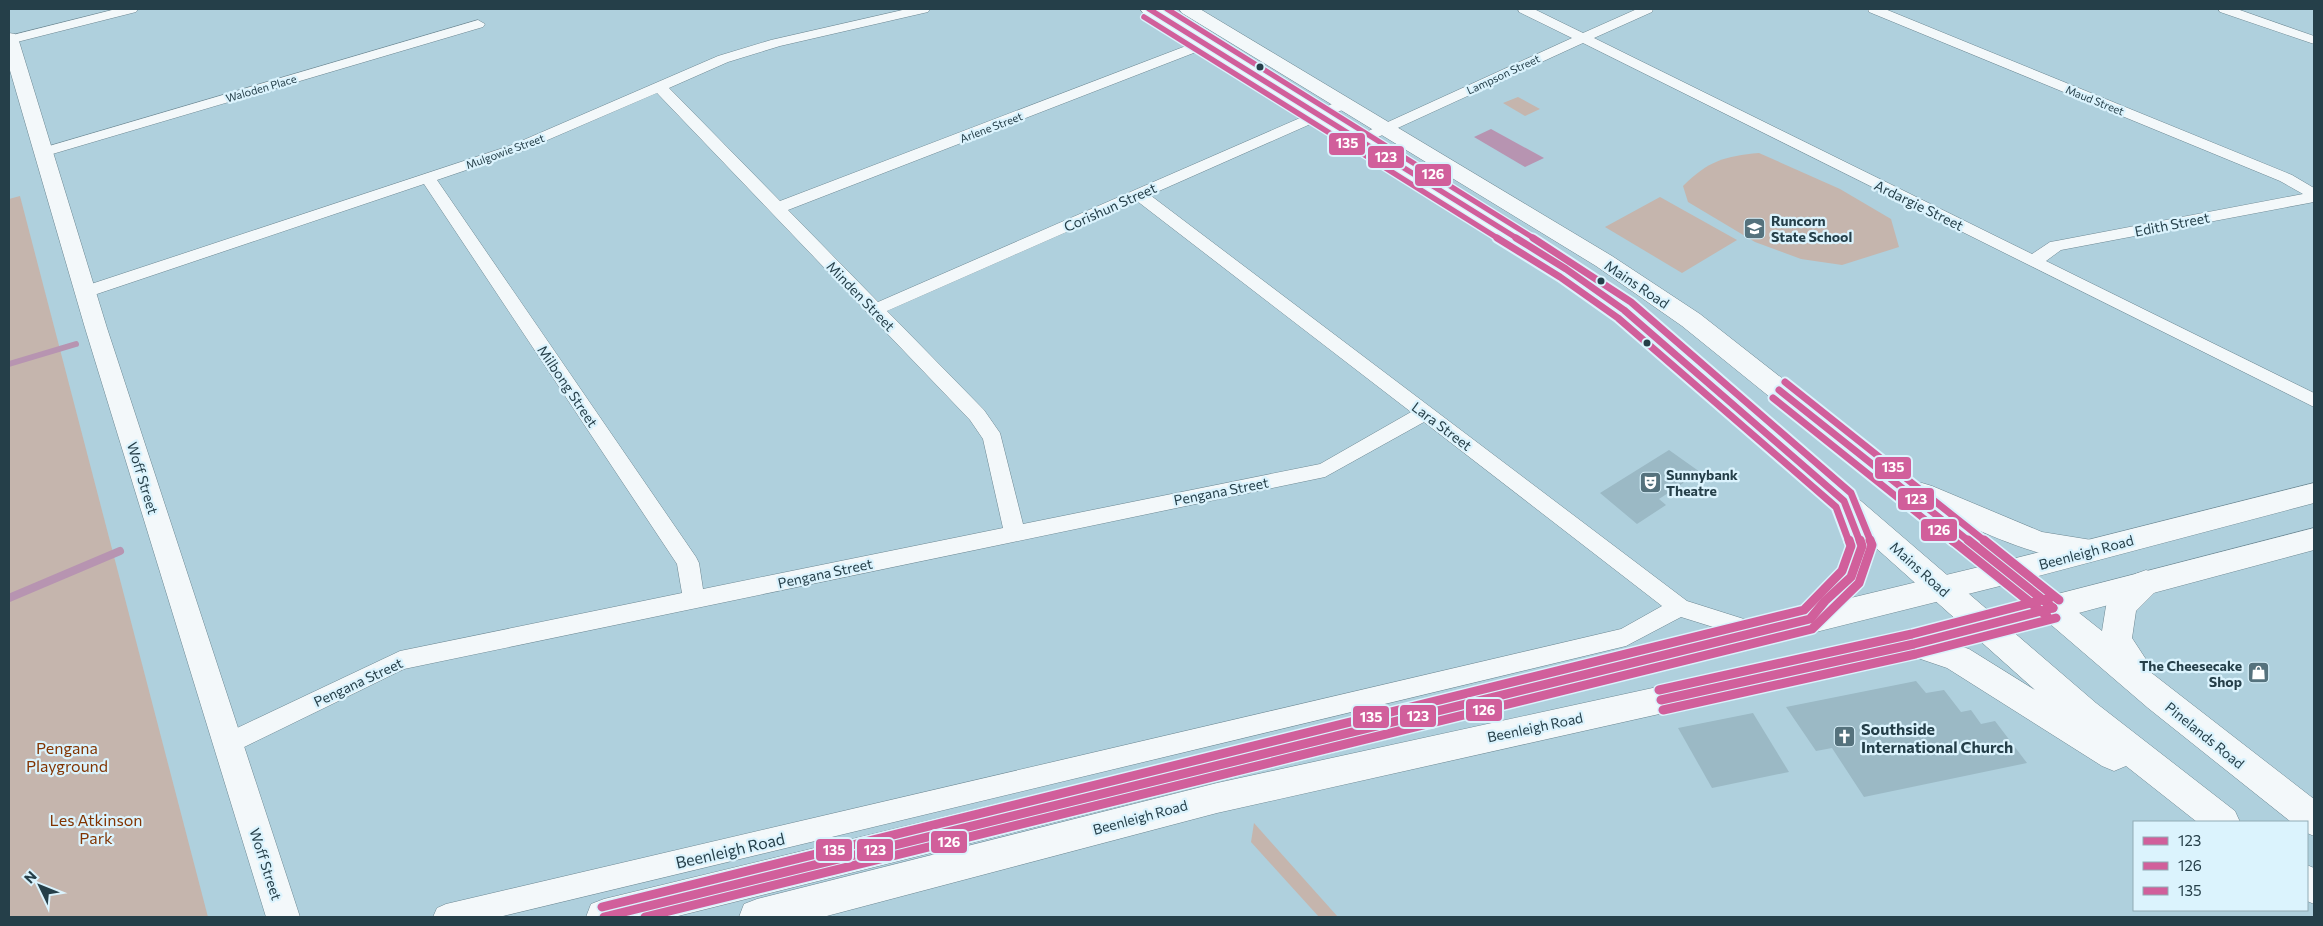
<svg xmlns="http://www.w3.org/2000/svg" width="2323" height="926" font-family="Commissioner,sans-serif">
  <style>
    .green { fill: #c5b5ad }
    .water { fill: #b794b1 }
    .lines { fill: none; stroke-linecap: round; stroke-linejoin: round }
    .stream-far1 { stroke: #b794b1; stroke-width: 6 }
    .stream { stroke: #b794b1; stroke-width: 8 }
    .building { fill: #9bb9c5 }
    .minor-casing { stroke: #6c8792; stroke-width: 1 }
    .tertiary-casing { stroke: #6c8792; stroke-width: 1 }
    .secondary-casing { stroke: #6c8792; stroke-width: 1 }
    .primary-casing { stroke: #6c8792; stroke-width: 1 }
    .minor { fill: #f3f8fa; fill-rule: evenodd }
    .tertiary { fill: #f3f8fa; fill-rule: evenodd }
    .secondary { fill: #f3f8fa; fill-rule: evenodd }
    .primary { fill: #f3f8fa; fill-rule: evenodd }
    .bus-1-far2-casing { stroke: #dbf3fd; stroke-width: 8 }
    .bus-1-far1-casing { stroke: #dbf3fd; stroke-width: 11 }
    .bus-1-casing { stroke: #dbf3fd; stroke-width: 12 }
    .bus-2-far2-casing { stroke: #dbf3fd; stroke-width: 8 }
    .bus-2-far1-casing { stroke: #dbf3fd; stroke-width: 11 }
    .bus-2-casing { stroke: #dbf3fd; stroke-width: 12 }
    .bus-3-far2-casing { stroke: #dbf3fd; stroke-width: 8 }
    .bus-3-far1-casing { stroke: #dbf3fd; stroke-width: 11 }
    .bus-3-casing { stroke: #dbf3fd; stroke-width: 12 }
    .bus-1-far2 { stroke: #d15f9b; stroke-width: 5.5 }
    .bus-1-far1 { stroke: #d15f9b; stroke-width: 7 }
    .bus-1 { stroke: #d15f9b; stroke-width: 9 }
    .bus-2-far2 { stroke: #d15f9b; stroke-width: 5.5 }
    .bus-2-far1 { stroke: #d15f9b; stroke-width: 7 }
    .bus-2 { stroke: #d15f9b; stroke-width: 9 }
    .bus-3-far2 { stroke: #d15f9b; stroke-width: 5.5 }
    .bus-3-far1 { stroke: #d15f9b; stroke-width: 7 }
    .bus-3 { stroke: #d15f9b; stroke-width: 9 }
    .bus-dot { fill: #253f49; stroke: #dbf3fd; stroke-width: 2 }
    .labels { text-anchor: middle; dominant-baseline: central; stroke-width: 4.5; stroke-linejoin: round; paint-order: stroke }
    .far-street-label { font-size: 11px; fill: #253f49; stroke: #dbf3fd }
    .street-label { font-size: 14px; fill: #253f49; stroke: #dbf3fd }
    .poi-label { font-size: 14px; font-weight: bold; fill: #253f49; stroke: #dbf3fd; text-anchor: start }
    .near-poi-label { font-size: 16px; font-weight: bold; fill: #253f49; stroke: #dbf3fd; text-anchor: start }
    .near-park-label { font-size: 16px; fill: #823402; stroke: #dbf3fd }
    .near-street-label { font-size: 16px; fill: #253f49; stroke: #dbf3fd }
    .line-badge { stroke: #dbf3fd; stroke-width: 2 }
    .badge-label { font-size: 14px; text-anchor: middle; font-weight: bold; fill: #fff }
  </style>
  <rect width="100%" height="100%" fill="#afd0dd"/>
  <g class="green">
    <polygon points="1518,97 1540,109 1525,116 1503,103"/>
    <path d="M1759 153 1840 189 1891 219 1899 247 1842 265 1801 259 1755 242 1688 202 1683 186C1708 161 1725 156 1759 153Z"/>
    <polygon points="20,196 208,917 9,917 9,199"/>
    <polygon points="1660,197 1737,240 1682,273 1605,227"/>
    <polygon points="1254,823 1338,917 1319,917 1251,842"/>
  </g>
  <polygon class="water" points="1491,129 1544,158 1525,167 1474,137"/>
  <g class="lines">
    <polyline class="stream-far1" points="9,364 76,344"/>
    <polyline class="stream" points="9,598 120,551"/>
  </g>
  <g class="building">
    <polygon points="1669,450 1700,472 1659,499 1666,505 1637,524 1600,493"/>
    <polygon points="1916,681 1926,693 1944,690 1961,712 1971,710 1981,724 1995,721 2027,763 1864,797 1832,748 1816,751 1786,707"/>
    <polygon points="1753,713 1789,772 1712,788 1678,728"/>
  </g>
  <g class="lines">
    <defs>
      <g id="minor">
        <polygon points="116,9 138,9 136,12 9,44 9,36"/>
        <path d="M907 9H930L928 12 780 46 728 62 669 88 780 201 1199 41 1204 40 1211 44 1209 47 788 210 878 302 1339 101H1349L1351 104 1349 107 1150 195 1687 601 1766 626 1769 632 1766 638 1758 641 1681 617 1626 646 499 917H433L437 908 446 904 1621 629 1662 606 1424 422 1325 477 404 669 236 751 227 755 218 751 215 744 218 737 400 651 682 593 677 564 424 184 91 296H79L76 292 79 288 512 145 718 56 771 40ZM657 93 970 420 983 439 1003 528 703 589 699 563 696 557 437 180 522 151ZM1137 201 1411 412 1320 464 1023 524 1000 433 984 410 887 311Z"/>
        <polygon points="1518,9 1534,9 1583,33 1637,9 1653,9 1652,12 1594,38 2032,254 2050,242 2056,241 2303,194 2280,181 1869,12 1868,9 1885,9 2292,175 2314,188 2314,202 2061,250 2046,261 2314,393 2314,407 1583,43 1365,143 1355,143 1352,140 1355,137 1572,38 1519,12"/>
        <polygon points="2218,9 2237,9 2314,36 2314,44 2220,12"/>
        <polygon points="478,20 485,24 483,27 49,155 39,155 36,152 39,149"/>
      </g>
      <polygon id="tertiary" points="9,33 15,34 18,38 107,328 300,917 266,917 85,328 9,67"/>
      <g id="secondary">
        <polygon points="2314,483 2314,503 2008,584 674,917 586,917 591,904 604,899 2008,560"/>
        <polygon points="2314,528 2314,550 1914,657 1217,813 823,917 739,917 744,904 757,899 1217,783 1914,631"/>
      </g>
      <g id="primary">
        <path d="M1140 9H1161L1574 264 1633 305 2096 703 2235 811 2240 822H2197L2126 766 2114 771 2102 766 1947 668 1903 653 1898 644 1903 635 1914 631 1969 649 2035 690 1876 548 1862 585 1836 610 1821 628 1810 631 1799 628 1795 619C1805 599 1823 588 1837 572 1842 566 1845 554 1847 546L1834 510 1615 315 1558 274 1143 13Z"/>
        <path d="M1179 9H1200L1612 256 1700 314 1917 484 1922 483 1932 486 2042 532 2104 542 2109 550 2104 558C2069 569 2005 542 1971 527L2102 631 2106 606 2110 597 2135 574 2146 570 2157 574 2161 582 2157 590 2136 611 2132 638 2151 667 2149 671 2314 799V836L2307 833V822H2291L2148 708 2042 617 1682 326 1596 266 1182 13Z"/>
        <polygon points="2307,865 2314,868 2314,904 2307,901"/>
      </g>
    </defs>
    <use href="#minor" class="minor-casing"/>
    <use href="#tertiary" class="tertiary-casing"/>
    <use href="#secondary" class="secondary-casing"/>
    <use href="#primary" class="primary-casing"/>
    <use href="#minor" class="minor"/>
    <use href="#tertiary" class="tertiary"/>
    <use href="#secondary" class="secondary"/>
    <use href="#primary" class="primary"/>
    <defs>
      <polyline id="bus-1-far2" points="1149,9 1518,239"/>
      <g id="bus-1-far1">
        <polyline points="1516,238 1566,269 1624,310 1844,501 1860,542"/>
        <polyline points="1779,390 1970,542"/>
      </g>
      <g id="bus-1">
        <polyline points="1968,540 2053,608"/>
        <polyline points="1661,700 1914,644 2053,608"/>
        <polyline points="604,917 1810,619 1825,601 1851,577 1862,546 1860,540"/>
      </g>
      <polyline id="bus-2-far2" points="1167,9 1535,239"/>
      <g id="bus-2-far1">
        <polyline points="1533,238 1631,302 1851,493 1871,542"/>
        <polyline points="1773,398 1953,542"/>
      </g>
      <g id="bus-2">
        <polyline points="1952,540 2047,616"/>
        <polyline points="1663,710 1916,654 2056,618"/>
        <polyline points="645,917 1812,629 1859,583 1872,545 1870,540"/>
      </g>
      <polyline id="bus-3-far2" points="1144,17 1499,239"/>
      <g id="bus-3-far1">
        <polyline points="1497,238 1560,277 1618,318 1836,507 1849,542"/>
        <polyline points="1785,382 1986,542"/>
      </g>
      <g id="bus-3">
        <polyline points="1984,540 2059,600"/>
        <polyline points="1659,690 1912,634 2050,598"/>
        <polyline points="602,907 1804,610 1842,571 1851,546 1849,540"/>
      </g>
    </defs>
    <use href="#bus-1-far2" class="bus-1-far2-casing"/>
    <use href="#bus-1-far1" class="bus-1-far1-casing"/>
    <use href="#bus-1" class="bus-1-casing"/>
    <use href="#bus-2-far2" class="bus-2-far2-casing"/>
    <use href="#bus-2-far1" class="bus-2-far1-casing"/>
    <use href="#bus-2" class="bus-2-casing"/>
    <use href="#bus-3-far2" class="bus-3-far2-casing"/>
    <use href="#bus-3-far1" class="bus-3-far1-casing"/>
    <use href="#bus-3" class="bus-3-casing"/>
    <use href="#bus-1-far2" class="bus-1-far2"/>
    <use href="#bus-1-far1" class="bus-1-far1"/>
    <use href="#bus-1" class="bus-1"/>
    <use href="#bus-2-far2" class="bus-2-far2"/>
    <use href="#bus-2-far1" class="bus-2-far1"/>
    <use href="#bus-2" class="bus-2"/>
    <use href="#bus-3-far2" class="bus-3-far2"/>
    <use href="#bus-3-far1" class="bus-3-far1"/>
    <use href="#bus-3" class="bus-3"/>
  </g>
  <defs>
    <symbol id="school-square" viewBox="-11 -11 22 22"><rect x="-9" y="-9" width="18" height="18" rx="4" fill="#55727d" stroke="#dbf3fd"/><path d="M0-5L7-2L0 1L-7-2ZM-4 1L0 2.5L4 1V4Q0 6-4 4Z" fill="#fff"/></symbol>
    <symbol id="theatre-square" viewBox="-11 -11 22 22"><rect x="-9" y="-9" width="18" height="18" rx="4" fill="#55727d" stroke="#dbf3fd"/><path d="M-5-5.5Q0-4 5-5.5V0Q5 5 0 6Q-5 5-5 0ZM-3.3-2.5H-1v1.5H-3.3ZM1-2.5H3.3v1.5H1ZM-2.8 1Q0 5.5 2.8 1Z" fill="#fff"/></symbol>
    <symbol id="shop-square" viewBox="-11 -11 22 22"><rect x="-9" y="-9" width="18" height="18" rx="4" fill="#55727d" stroke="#dbf3fd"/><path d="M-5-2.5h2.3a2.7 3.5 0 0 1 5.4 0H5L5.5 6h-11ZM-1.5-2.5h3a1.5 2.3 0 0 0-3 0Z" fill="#fff"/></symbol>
    <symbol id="church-square" viewBox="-11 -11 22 22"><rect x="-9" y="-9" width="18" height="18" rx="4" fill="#55727d" stroke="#dbf3fd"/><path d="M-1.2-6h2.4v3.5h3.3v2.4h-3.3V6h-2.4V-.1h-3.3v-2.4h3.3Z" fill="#fff"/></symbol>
  </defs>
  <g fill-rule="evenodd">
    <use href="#school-square" x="1742" y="216" width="25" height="25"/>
    <use href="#theatre-square" x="1638" y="470" width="25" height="25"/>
    <use href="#shop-square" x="2246" y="660" width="25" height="25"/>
    <use href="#church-square" x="1832" y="724" width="25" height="25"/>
  </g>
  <g class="bus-dot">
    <circle cx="1260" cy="67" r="4.5"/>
    <circle cx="1601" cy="281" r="4.5"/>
    <circle cx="1647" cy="343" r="4.5"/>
  </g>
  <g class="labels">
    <g class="far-street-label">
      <text transform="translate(1503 74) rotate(-25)">Lampson Street</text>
      <text transform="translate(261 88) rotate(-16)">Waloden Place</text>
      <text transform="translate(2095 100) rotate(22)">Maud Street</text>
      <text transform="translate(991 127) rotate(-21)">Arlene Street</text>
      <text transform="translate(505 151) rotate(-20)">Mulgowie Street</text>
    </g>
    <g class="street-label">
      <text transform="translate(1919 205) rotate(26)">Ardargie Street</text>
      <text transform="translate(1110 207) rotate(-24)">Corishun Street</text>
      <text transform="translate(2172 224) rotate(-11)">Edith Street</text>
      <text transform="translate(1637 284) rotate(34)">Mains Road</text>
      <text transform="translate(861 296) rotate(46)">Minden Street</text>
      <text transform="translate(568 386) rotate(56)">Milbong Street</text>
      <text transform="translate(1442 426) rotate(37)">Lara Street</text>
      <text transform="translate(143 478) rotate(73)">Woff Street</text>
      <text transform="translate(1221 491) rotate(-11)">Pengana Street</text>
      <text transform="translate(2086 552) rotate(-15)">Beenleigh Road</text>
      <text transform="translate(1920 569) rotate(42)">Mains Road</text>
      <text transform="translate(825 573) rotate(-12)">Pengana Street</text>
      <text transform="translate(358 682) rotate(-25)">Pengana Street</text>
      <text transform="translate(1535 727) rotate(-12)">Beenleigh Road</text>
      <text transform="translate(2205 735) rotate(39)">Pinelands Road</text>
      <text transform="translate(1140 817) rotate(-15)">Beenleigh Road</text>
      <text transform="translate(266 864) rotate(72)">Woff Street</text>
    </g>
    <g class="poi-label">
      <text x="1771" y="220">Runcorn<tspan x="1771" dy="16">State School</tspan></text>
      <text x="1666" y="474">Sunnybank<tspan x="1666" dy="16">Theatre</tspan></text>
      <text x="2242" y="665" text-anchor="end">The Cheesecake<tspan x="2242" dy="16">Shop</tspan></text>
    </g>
    <g class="near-poi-label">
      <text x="1861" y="728">Southside<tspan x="1861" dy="18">International Church</tspan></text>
    </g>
    <g class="near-park-label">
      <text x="67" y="747">Pengana<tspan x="67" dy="18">Playground</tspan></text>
      <text x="96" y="819">Les Atkinson<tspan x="96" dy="18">Park</tspan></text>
    </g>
    <g class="near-street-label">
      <text transform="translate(730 850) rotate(-13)">Beenleigh Road</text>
    </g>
  </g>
  <g class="line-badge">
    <rect x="1328" y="132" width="38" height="24" rx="5" fill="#d15f9b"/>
    <rect x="1367" y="145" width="38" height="24" rx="5" fill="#d15f9b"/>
    <rect x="1414" y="163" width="38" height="24" rx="5" fill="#d15f9b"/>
    <rect x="1874" y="456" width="38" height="24" rx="5" fill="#d15f9b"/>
    <rect x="1897" y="487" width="38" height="24" rx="5" fill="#d15f9b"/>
    <rect x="1920" y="518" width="38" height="24" rx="5" fill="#d15f9b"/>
    <rect x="1465" y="698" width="38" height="24" rx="5" fill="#d15f9b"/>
    <rect x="1399" y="704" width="38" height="24" rx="5" fill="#d15f9b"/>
    <rect x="1352" y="705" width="38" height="24" rx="5" fill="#d15f9b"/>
    <rect x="930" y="830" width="38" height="24" rx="5" fill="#d15f9b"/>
    <rect x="815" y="838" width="38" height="24" rx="5" fill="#d15f9b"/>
    <rect x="856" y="838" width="38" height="24" rx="5" fill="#d15f9b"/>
  </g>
  <g class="badge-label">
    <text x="1347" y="148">135</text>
    <text x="1386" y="162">123</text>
    <text x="1433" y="179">126</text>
    <text x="1893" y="472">135</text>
    <text x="1916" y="504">123</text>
    <text x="1939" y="535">126</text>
    <text x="1484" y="715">126</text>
    <text x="1418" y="721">123</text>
    <text x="1371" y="722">135</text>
    <text x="949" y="847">126</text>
    <text x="834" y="855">135</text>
    <text x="875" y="855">123</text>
  </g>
  <rect width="2323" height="926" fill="none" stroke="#253f49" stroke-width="20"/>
  <rect x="2133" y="821" width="175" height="90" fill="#dbf3fd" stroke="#92abb5"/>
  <rect x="2143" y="837" width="25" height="8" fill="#d15f9b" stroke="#92abb5"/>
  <text x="2178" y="846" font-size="15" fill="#253f49">123</text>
  <rect x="2143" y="862" width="25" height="8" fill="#d15f9b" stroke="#92abb5"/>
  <text x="2178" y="871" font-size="15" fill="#253f49">126</text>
  <rect x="2143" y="887" width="25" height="8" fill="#d15f9b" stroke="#92abb5"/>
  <text x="2178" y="896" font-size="15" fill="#253f49">135</text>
  <g transform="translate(40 886) rotate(313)" stroke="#dbf3fd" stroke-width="4" paint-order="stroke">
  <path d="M0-4L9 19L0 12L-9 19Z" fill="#253f49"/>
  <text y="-8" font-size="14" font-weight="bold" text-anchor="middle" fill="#253f49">N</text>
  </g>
</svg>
